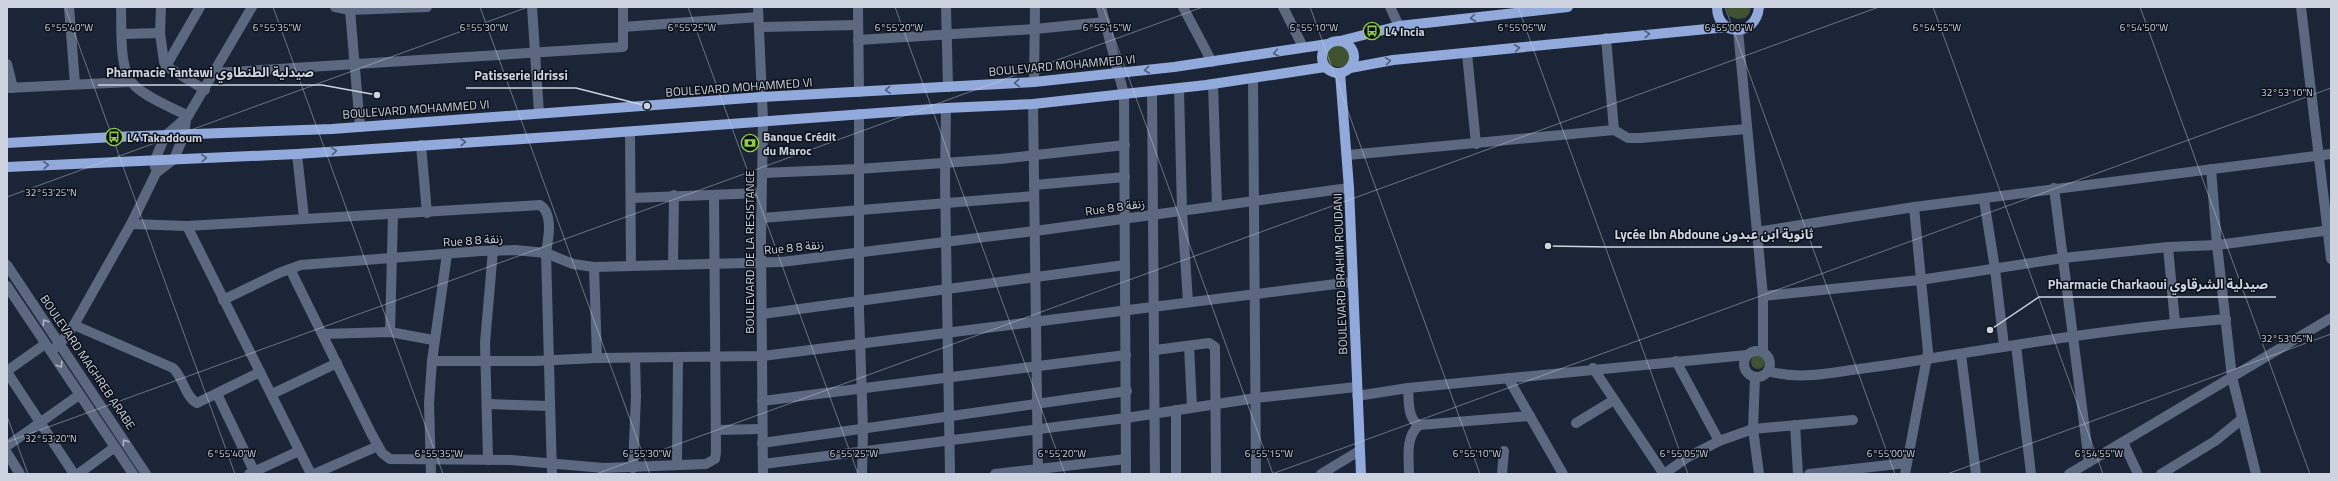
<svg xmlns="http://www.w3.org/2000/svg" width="2338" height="481" font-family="'Titillium Web','Noto Sans Arabic',sans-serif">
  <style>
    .green { fill: #415230 }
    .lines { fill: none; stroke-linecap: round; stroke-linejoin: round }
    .minor { stroke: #5c6880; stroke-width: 10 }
    .major { stroke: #92aadb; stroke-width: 10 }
    .oneway { stroke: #4e5c79 }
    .oneway2 { stroke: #abb4c3 }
    .ticks { fill: none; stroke: #cdd4e0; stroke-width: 1; stroke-opacity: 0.45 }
    .labels { text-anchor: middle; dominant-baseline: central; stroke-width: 3; stroke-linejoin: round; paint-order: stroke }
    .poi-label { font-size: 12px; font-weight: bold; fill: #cdd4e0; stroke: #0b0f17; text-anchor: start }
    .street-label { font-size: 12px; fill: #cdd4e0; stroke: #0b0f17 }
    .ticks-label { font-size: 10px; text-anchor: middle; fill: #cdd4e0; stroke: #0b0f17; stroke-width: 3; stroke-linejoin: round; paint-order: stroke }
    .leader { fill: none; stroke: #cdd4e0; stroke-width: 1.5 }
    .callout-dot { fill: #cdd4e0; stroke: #0b0f17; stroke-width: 1.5 }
    .callout-label { font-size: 13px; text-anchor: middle; font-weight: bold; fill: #cdd4e0; stroke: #0b0f17; stroke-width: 3; stroke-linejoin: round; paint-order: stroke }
  </style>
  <rect width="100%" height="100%" fill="#1c2538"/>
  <g class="green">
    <polygon points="1726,7 1751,7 1749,14 1745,18 1737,19 1729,16"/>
    <circle cx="1339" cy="55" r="12"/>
    <circle cx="1758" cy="362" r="7"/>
  </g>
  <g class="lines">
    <g class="minor">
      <polyline points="69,7 75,84"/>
      <path d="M121 7C122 28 118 72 135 86 149 99 171 107 188 116"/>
      <polyline points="161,7 160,33 164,62 166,66 205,90"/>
      <polyline points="335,7 350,10 427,7"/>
      <polyline points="532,7 539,113"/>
      <polyline points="758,7 763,120 761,238 763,474"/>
      <polyline points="858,7 859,92"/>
      <polyline points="946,7 948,87"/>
      <polyline points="1101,7 1124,94 1126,474"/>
      <polyline points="1183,7 1212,62"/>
      <polyline points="1283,7 1303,47"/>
      <polyline points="1390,7 1399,26"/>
      <polyline points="2301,7 2331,259"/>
      <polyline points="350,10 360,127"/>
      <polyline points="623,27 758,17"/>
      <polyline points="759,27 858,25"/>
      <polyline points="1738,30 1763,296 1763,351"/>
      <polyline points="122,34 160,33"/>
      <polyline points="1606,38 1614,130"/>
      <polyline points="858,40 1035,29 1105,22"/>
      <polyline points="1467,54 1476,144"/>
      <polyline points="7,64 13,88"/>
      <polyline points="166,66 200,7"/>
      <polyline points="215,73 623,47 623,7"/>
      <polyline points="1253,79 1256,474"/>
      <polyline points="1034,82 1035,7"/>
      <polyline points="1213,84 1217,206"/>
      <polyline points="7,88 130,82"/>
      <polyline points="1179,89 1182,211 1188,302"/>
      <polyline points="1152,92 1155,474"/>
      <polyline points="1033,104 1038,474"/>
      <polyline points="946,108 945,181 950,474"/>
      <polyline points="859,114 859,310 863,429 862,474"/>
      <polyline points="630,132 631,265"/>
      <polyline points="421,145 427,213"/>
      <polyline points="297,154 304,218"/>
      <polyline points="1348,155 1614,130 1628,138 1640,138 1747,129"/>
      <polyline points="155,167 155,160 165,136 188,116 252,7"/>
      <polyline points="2211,169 2217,245 2232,377 2256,474"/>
      <polyline points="762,173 858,169 1000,159 1125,145"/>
      <polyline points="1034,185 1125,177"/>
      <polyline points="2054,188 2089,462"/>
      <polyline points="632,198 761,193"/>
      <polyline points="1984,200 1995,269 2004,346"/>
      <polyline points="761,218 1034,196"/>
      <path d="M131 224 187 226 540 205C554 214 548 239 546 253L552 474"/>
      <polyline points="187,226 311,474"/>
      <polyline points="1757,232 1914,207 2331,154"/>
      <polyline points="2168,247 2175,323"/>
      <polyline points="673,264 674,195"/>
      <polyline points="7,265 146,474"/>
      <polyline points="594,267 597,358"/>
      <polyline points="290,269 371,433 382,453 390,459 511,460 604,468 706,464 715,459 716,452 714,195"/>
      <polyline points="7,286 133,474"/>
      <polyline points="1763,296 1920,280 2063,258 2168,247 2217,245 2331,230"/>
      <polyline points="223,300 279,273 301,265 481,251 515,250 546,253 573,264 594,267 781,262 1035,231 1349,188"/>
      <polyline points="762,314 1125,265"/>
      <path d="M74 325 173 368C183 377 185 397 197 403L260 372"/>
      <polyline points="390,332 393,215"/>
      <polyline points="323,334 390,332 433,340"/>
      <polyline points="2016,345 2031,474"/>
      <polyline points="1189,346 1192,407"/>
      <polyline points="1155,350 1209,343 1215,347 1216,474"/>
      <circle cx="1757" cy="364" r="13"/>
      <polyline points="51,351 60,344 74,325 131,224 156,173 174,159 184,135 186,120"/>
      <polyline points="1961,354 1976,474"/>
      <polyline points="432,361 447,254"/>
      <polyline points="1676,361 1719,441"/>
      <polyline points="1593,368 1663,473"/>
      <polyline points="7,371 45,344"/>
      <path d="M1768 371C1798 380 1829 373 1859 369 1907 363 1955 354 2003 347 2077 335 2151 325 2226 319"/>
      <polyline points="7,372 74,474"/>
      <polyline points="1755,377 1753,429 1759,474"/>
      <polyline points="1508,378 1563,474"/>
      <path d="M1408 388C1409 399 1407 419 1419 425L1530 416"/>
      <polyline points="217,394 254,471"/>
      <polyline points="272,394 337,363"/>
      <polyline points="1357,396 1408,388 1747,355"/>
      <polyline points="762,401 1126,355"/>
      <polyline points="488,404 550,406"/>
      <polyline points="1176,410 1176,474"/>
      <polyline points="1576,423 1614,400"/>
      <polyline points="1795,425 1798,474"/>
      <polyline points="716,430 762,429"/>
      <polyline points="2123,442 2138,474"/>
      <polyline points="762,443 1127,391"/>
      <polyline points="7,446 79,395"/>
      <polyline points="7,453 20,474"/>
      <polyline points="488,460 485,343 493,250"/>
      <polyline points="763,464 1126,418 1256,398 1356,387"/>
      <polyline points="677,465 678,357"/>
      <polyline points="633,468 636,396 635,358"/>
      <polyline points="78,474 115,447"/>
      <polyline points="249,474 299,451"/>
      <polyline points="314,474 378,446"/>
      <polyline points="431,474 429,403 432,361 534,361 597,358 762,356 1352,282"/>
      <polyline points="995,474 1126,459"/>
      <polyline points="1321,474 1359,451"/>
      <path d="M1409 474C1409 456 1405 438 1419 425"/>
      <polyline points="1502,474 1504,451"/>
      <polyline points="1664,474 1688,457 1719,441 1753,429 1853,420"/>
      <polyline points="1809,474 1907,463"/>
      <polyline points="1905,474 1928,352 1914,207"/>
      <polyline points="2069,474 2331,318"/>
      <polyline points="2161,474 2215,441 2242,419"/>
    </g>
    <g class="major">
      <path d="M1717 7C1717 37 1756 38 1759 7"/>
      <circle cx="1338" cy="57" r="16"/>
      <polyline points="1340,41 1399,26 1568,7"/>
      <polyline points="1350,68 1393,60 1727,27"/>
      <polyline points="1340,73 1349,188 1361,474"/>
      <polyline points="7,143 114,137 332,129 762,97 1034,82 1174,67 1328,44"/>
      <polyline points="7,167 297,154 581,135 946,108 1033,104 1206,85 1325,67"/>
    </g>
  </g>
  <defs><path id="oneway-chevron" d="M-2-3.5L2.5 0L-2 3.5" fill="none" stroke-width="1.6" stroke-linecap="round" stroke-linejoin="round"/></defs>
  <g class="oneway">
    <use href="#oneway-chevron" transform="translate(1473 18) rotate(173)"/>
    <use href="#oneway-chevron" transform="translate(1647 34) rotate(-5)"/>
    <use href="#oneway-chevron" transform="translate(1517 48) rotate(-7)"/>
    <use href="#oneway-chevron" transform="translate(1276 53) rotate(169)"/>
    <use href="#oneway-chevron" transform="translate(1388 61) rotate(-8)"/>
    <use href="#oneway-chevron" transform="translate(1147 70) rotate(174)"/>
    <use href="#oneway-chevron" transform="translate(1017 83) rotate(176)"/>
    <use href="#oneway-chevron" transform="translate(888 90) rotate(176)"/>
    <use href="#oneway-chevron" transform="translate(463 142) rotate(-3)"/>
    <use href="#oneway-chevron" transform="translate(334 151) rotate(-5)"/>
    <use href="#oneway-chevron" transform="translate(204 158) rotate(-3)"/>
    <use href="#oneway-chevron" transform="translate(46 165) rotate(-4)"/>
  </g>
  <g class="oneway2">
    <use href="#oneway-chevron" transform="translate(45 322) rotate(-124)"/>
    <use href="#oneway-chevron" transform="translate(60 365) rotate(57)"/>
    <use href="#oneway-chevron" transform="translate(125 442) rotate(-124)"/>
  </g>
  <path class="ticks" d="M65 7 235 474M273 7 443 474M480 7 650 474M688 7 858 474M895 7 1065 474M1103 7 1273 474M1310 7 1480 474M1518 7 1688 474M1725 7 1895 474M1933 7 2103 474M2140 7 2310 474M7 197 528 7M7 416 28 474M7 442 1203 7M596 474 1879 7M1272 474 2331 88M1947 474 2331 334"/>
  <defs>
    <symbol id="bus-ring" viewBox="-11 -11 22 22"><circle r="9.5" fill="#0b0f17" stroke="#91cd40" stroke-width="1.5"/><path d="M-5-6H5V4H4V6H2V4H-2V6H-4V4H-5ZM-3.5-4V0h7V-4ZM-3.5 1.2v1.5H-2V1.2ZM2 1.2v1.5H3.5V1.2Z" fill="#91cd40"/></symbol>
    <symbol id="bank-ring" viewBox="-11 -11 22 22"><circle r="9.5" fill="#0b0f17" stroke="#91cd40" stroke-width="1.5"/><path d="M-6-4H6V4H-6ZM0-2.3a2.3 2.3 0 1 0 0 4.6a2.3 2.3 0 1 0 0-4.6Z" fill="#91cd40"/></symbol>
  </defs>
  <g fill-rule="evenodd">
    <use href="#bus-ring" x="1362" y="21" width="20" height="20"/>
    <use href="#bus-ring" x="104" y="127" width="20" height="20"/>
    <use href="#bank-ring" x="740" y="133" width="20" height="20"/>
  </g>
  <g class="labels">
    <g class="poi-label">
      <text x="1385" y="31">L4 Incia</text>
      <text x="763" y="136">Banque Crédit<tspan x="763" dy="14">du Maroc</tspan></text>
      <text x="127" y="137">L4 Takaddoum</text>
    </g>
    <g class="street-label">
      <text transform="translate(1062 65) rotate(-5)">BOULEVARD MOHAMMED VI</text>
      <text transform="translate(739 87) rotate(-4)">BOULEVARD MOHAMMED VI</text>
      <text transform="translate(416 109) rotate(-4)">BOULEVARD MOHAMMED VI</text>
      <text transform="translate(1115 207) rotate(-8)">Rue 8 8 زنقة</text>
      <text transform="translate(473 240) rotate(-4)">Rue 8 8 زنقة</text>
      <text transform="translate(794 247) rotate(-6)">Rue 8 8 زنقة</text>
      <text transform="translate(749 252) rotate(-90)">BOULEVARD DE LA RESISTANCE</text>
      <text transform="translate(1340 274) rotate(-92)">BOULEVARD BRAHIM ROUDANI</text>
      <text transform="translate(88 362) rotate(56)">BOULEVARD MAGHREB ARABE</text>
    </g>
  </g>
  <g class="ticks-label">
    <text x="69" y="31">6°55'40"W</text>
    <text x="277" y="31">6°55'35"W</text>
    <text x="484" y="31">6°55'30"W</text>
    <text x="692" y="31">6°55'25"W</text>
    <text x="899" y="31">6°55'20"W</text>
    <text x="1107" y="31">6°55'15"W</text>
    <text x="1314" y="31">6°55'10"W</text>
    <text x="1522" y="31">6°55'05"W</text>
    <text x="1729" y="31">6°55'00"W</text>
    <text x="1937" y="31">6°54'55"W</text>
    <text x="2144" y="31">6°54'50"W</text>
    <text x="2287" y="96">32°53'10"N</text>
    <text x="51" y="196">32°53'25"N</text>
    <text x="2287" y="342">32°53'05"N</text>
    <text x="51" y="442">32°53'20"N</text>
    <text x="232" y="457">6°55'40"W</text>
    <text x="439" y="457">6°55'35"W</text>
    <text x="647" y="457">6°55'30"W</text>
    <text x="854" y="457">6°55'25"W</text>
    <text x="1062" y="457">6°55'20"W</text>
    <text x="1269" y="457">6°55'15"W</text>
    <text x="1477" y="457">6°55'10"W</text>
    <text x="1684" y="457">6°55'05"W</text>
    <text x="1891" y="457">6°55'00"W</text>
    <text x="2099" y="457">6°54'55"W</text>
  </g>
  <path class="leader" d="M377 95L322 85H98M647 106L576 88H466M1548 246L1607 247H1822M1990 330L2039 297H2276"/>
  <g class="callout-dot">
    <circle cx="377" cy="95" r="4"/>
    <circle cx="647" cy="106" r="4"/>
    <circle cx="1548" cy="246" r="4"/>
    <circle cx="1990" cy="330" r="4"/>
  </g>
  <g class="callout-label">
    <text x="210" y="77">Pharmacie Tantawi صيدلية الطنطاوي</text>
    <text x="521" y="80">Patisserie Idrissi</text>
    <text x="1714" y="239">Lycée Ibn Abdoune ثانوية ابن عبدون</text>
    <text x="2158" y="289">Pharmacie Charkaoui صيدلية الشرقاوي</text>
  </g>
  <rect width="2338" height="481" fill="none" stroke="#cdd4e0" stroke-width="16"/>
</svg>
